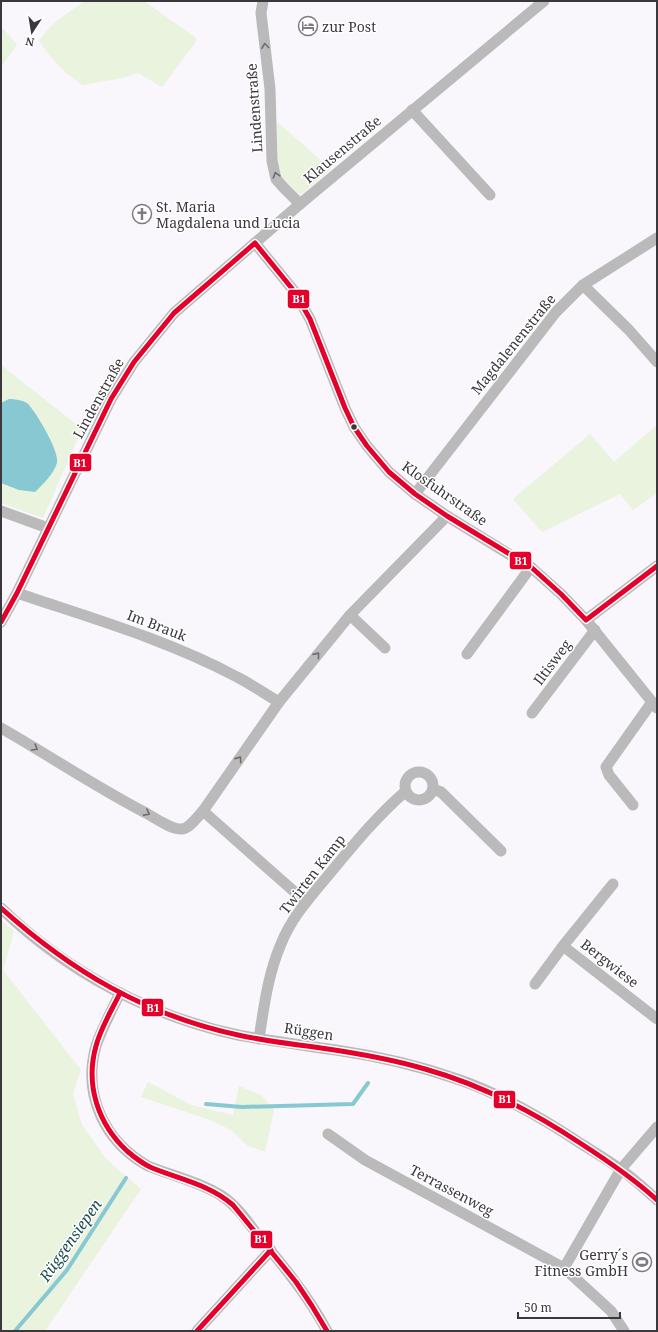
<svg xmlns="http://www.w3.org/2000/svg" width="658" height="1332" font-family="'Noto Serif',serif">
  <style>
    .green { fill: #e9f3dd }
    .water { fill: #88c8d2 }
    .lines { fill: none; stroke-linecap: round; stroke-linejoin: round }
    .stream { stroke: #88c8d2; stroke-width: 4 }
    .street { stroke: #bbbaba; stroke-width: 11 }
    .bus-1-casing { stroke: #fff; stroke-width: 8 }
    .bus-1 { stroke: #e4002b; stroke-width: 5 }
    .oneway { stroke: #6e6c6f }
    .bus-dot { fill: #3b383d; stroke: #fff; stroke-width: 1.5 }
    .labels { text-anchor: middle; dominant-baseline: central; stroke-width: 3; stroke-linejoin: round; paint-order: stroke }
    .poi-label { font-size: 14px; fill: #3b383d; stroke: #fff; text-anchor: start }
    .street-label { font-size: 14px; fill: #3b383d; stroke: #fff }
    .water-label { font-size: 15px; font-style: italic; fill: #204b50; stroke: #fff }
    .line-badge { stroke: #fff; stroke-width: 1.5 }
    .badge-label { font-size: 11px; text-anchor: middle; font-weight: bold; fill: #fff }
  </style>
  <rect width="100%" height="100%" fill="#f9f6fc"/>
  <g class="green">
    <path d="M85 1H144L196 38 195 43 162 87 138 73 123 78 82 85C63 71 52 60 39 41 50 23 68 13 85 1Z"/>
    <polygon points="1,26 17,45 1,67"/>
    <polygon points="277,122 331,169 300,195 278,173 274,165"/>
    <polygon points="1,365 82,429 43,518 1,503"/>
    <polygon points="657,425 657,493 633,510 620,494 542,532 513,499 590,434 614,462"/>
    <polygon points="1,920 14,931 3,970 81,1070 73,1094 82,1125 106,1159 141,1189 45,1331 1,1331"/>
    <polygon points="148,1082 191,1105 233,1115 239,1086 261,1095 274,1110 265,1152 248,1146 231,1130 210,1120 141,1097"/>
  </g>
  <path class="water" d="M9 399C14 399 22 400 27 403 35 410 60 452 57 463 53 475 43 484 35 492L19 490 1 483V403Z"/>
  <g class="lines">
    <g class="stream">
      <polyline points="206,1104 242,1107 353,1104 368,1083"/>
      <polyline points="15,1331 67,1270 126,1178"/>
    </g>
    <g class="street">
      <polyline points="263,1 261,13 270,89 272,161 276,179 284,188 300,204"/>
      <polyline points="412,110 490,195"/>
      <polyline points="255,243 294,291 310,319 345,408 354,427 367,446 389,472 415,494 447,516 533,569 561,594 586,620 657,708"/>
      <polyline points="583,285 629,330 657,362"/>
      <polyline points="415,494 556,312 583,285 657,238"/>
      <polyline points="1,511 48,528"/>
      <path d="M17 593C91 618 168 640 237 677 251 684 265 694 279 702"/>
      <polyline points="350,615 385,648"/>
      <polyline points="586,620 657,566"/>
      <polyline points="1,622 17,593 111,399 134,362 174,313 300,204 544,1"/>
      <polyline points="467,654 531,567"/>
      <polyline points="532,713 595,630"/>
      <path d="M1 728C50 756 96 787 146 813 155 818 172 830 182 829 190 828 197 817 203 811L279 702 350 615 447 516"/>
      <circle cx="419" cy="786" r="14"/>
      <polyline points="433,789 441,792 501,851"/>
      <polyline points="633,805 609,775 606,767 652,702"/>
      <polyline points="203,811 306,902"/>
      <path d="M1 908C66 971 149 1016 238 1035 270 1041 303 1045 336 1050 377 1056 417 1065 457 1079 502 1094 544 1119 583 1145 596 1153 608 1160 620 1169 633 1178 645 1189 657 1200"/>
      <polyline points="563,946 657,1019"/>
      <polyline points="535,984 563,946 613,884"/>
      <path d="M120 993C112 1010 102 1028 96 1046 82 1095 105 1142 148 1166 173 1176 200 1182 222 1196 237 1206 248 1222 259 1237 284 1266 309 1297 327 1331"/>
      <path d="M259 1039C264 1006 268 974 281 944 292 916 313 894 331 872 355 843 378 815 406 791"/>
      <polyline points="328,1134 365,1160 564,1268 611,1311 624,1331"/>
      <polyline points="564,1268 621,1169 657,1127"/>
      <polyline points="197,1331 271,1250"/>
    </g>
    <defs>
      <g id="bus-1">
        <polyline points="1,622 17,593 111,399 134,362 174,313 255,243 294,291 310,319 345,408 354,427 367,446 389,472 415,494 447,516 531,567 561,594 586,620 657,566"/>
        <path d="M1 908C71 971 145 1015 238 1035 265 1041 293 1044 321 1048 356 1053 391 1059 425 1069 482 1085 532 1111 580 1143 608 1161 633 1178 657 1200"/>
        <path d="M120 993C112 1010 101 1027 96 1046 85 1085 98 1124 127 1151 134 1157 142 1163 150 1167 178 1179 209 1184 233 1205L296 1282 312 1306 327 1331"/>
        <polyline points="197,1331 271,1250"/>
      </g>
    </defs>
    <use href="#bus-1" class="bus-1-casing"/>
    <use href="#bus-1" class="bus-1"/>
  </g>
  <defs><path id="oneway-chevron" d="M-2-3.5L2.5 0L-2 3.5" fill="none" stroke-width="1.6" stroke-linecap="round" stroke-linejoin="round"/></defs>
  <g class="oneway">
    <use href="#oneway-chevron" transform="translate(265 46) rotate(-97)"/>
    <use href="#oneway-chevron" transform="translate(276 175) rotate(-107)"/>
    <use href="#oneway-chevron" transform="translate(317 655) rotate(-51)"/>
    <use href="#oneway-chevron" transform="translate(35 748) rotate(31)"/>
    <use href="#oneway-chevron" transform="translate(239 759) rotate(-55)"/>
    <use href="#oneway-chevron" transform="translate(147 813) rotate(28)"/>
  </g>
  <defs>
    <symbol id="hotel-ring" viewBox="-11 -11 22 22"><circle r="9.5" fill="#fff" stroke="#7e7a80" stroke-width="1.5"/><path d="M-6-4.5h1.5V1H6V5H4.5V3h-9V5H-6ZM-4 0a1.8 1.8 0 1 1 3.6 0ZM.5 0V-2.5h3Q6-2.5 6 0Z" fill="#7e7a80"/></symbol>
    <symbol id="church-ring" viewBox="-11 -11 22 22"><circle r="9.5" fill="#fff" stroke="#7e7a80" stroke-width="1.5"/><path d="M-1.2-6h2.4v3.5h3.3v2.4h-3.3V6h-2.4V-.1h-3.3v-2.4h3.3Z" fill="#7e7a80"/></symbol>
    <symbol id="stadium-ring" viewBox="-11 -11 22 22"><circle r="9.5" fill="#fff" stroke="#7e7a80" stroke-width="1.5"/><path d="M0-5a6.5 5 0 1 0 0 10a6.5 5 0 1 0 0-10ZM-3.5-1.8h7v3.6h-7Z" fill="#7e7a80"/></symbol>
  </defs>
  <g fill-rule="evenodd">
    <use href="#hotel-ring" x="297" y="15" width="22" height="22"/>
    <use href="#church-ring" x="131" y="203" width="22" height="22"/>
    <use href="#stadium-ring" x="631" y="1251" width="22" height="22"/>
  </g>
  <circle class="bus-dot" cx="354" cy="427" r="3.5"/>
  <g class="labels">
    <g class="poi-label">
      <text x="322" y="26">zur Post</text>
      <text x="156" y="206">St. Maria<tspan x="156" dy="16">Magdalena und Lucia</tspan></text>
      <text x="628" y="1254" text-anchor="end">Gerry´s<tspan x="628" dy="16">Fitness GmbH</tspan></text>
    </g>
    <g class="street-label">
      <text transform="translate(254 108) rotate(-94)">Lindenstraße</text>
      <text transform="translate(342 149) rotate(-40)">Klausenstraße</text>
      <text transform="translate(513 344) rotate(-51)">Magdalenenstraße</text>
      <text transform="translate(98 398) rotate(-61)">Lindenstraße</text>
      <text transform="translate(445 493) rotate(35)">Klosfuhrstraße</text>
      <text transform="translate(157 625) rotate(21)">Im Brauk</text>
      <text transform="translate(552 662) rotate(-53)">Iltisweg</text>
      <text transform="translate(312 874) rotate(-52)">Twirten Kamp</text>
      <text transform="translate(610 963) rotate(38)">Bergwiese</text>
      <text transform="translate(309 1031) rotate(9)">Rüggen</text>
      <text transform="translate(452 1190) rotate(28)">Terrassenweg</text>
    </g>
    <g class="water-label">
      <text transform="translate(70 1240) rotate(-55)">Rüggensiepen</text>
    </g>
  </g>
  <g class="line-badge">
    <rect x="287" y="289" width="23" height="20" rx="4" fill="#e4002b"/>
    <rect x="69" y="453" width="23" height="19" rx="4" fill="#e4002b"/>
    <rect x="509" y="551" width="23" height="19" rx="4" fill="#e4002b"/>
    <rect x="141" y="998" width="23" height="19" rx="4" fill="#e4002b"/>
    <rect x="493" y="1090" width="23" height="19" rx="4" fill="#e4002b"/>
    <rect x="250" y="1230" width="23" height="19" rx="4" fill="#e4002b"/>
  </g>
  <g class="badge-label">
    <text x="299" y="303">B1</text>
    <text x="80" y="467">B1</text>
    <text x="521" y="565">B1</text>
    <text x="153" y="1012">B1</text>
    <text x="505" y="1103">B1</text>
    <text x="261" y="1243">B1</text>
  </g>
  <rect width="658" height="1332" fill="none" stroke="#3b383d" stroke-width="4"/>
  <g transform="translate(32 32) rotate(192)" stroke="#ffffff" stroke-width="3" paint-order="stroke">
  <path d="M0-3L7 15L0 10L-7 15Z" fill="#3b383d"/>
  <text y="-6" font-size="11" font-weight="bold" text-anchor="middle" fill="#3b383d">N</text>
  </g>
  <path d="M518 1312v6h102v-6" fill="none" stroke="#3b383d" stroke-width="2"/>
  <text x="524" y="1312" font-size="12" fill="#3b383d" stroke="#ffffff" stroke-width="3" paint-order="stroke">50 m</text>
</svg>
